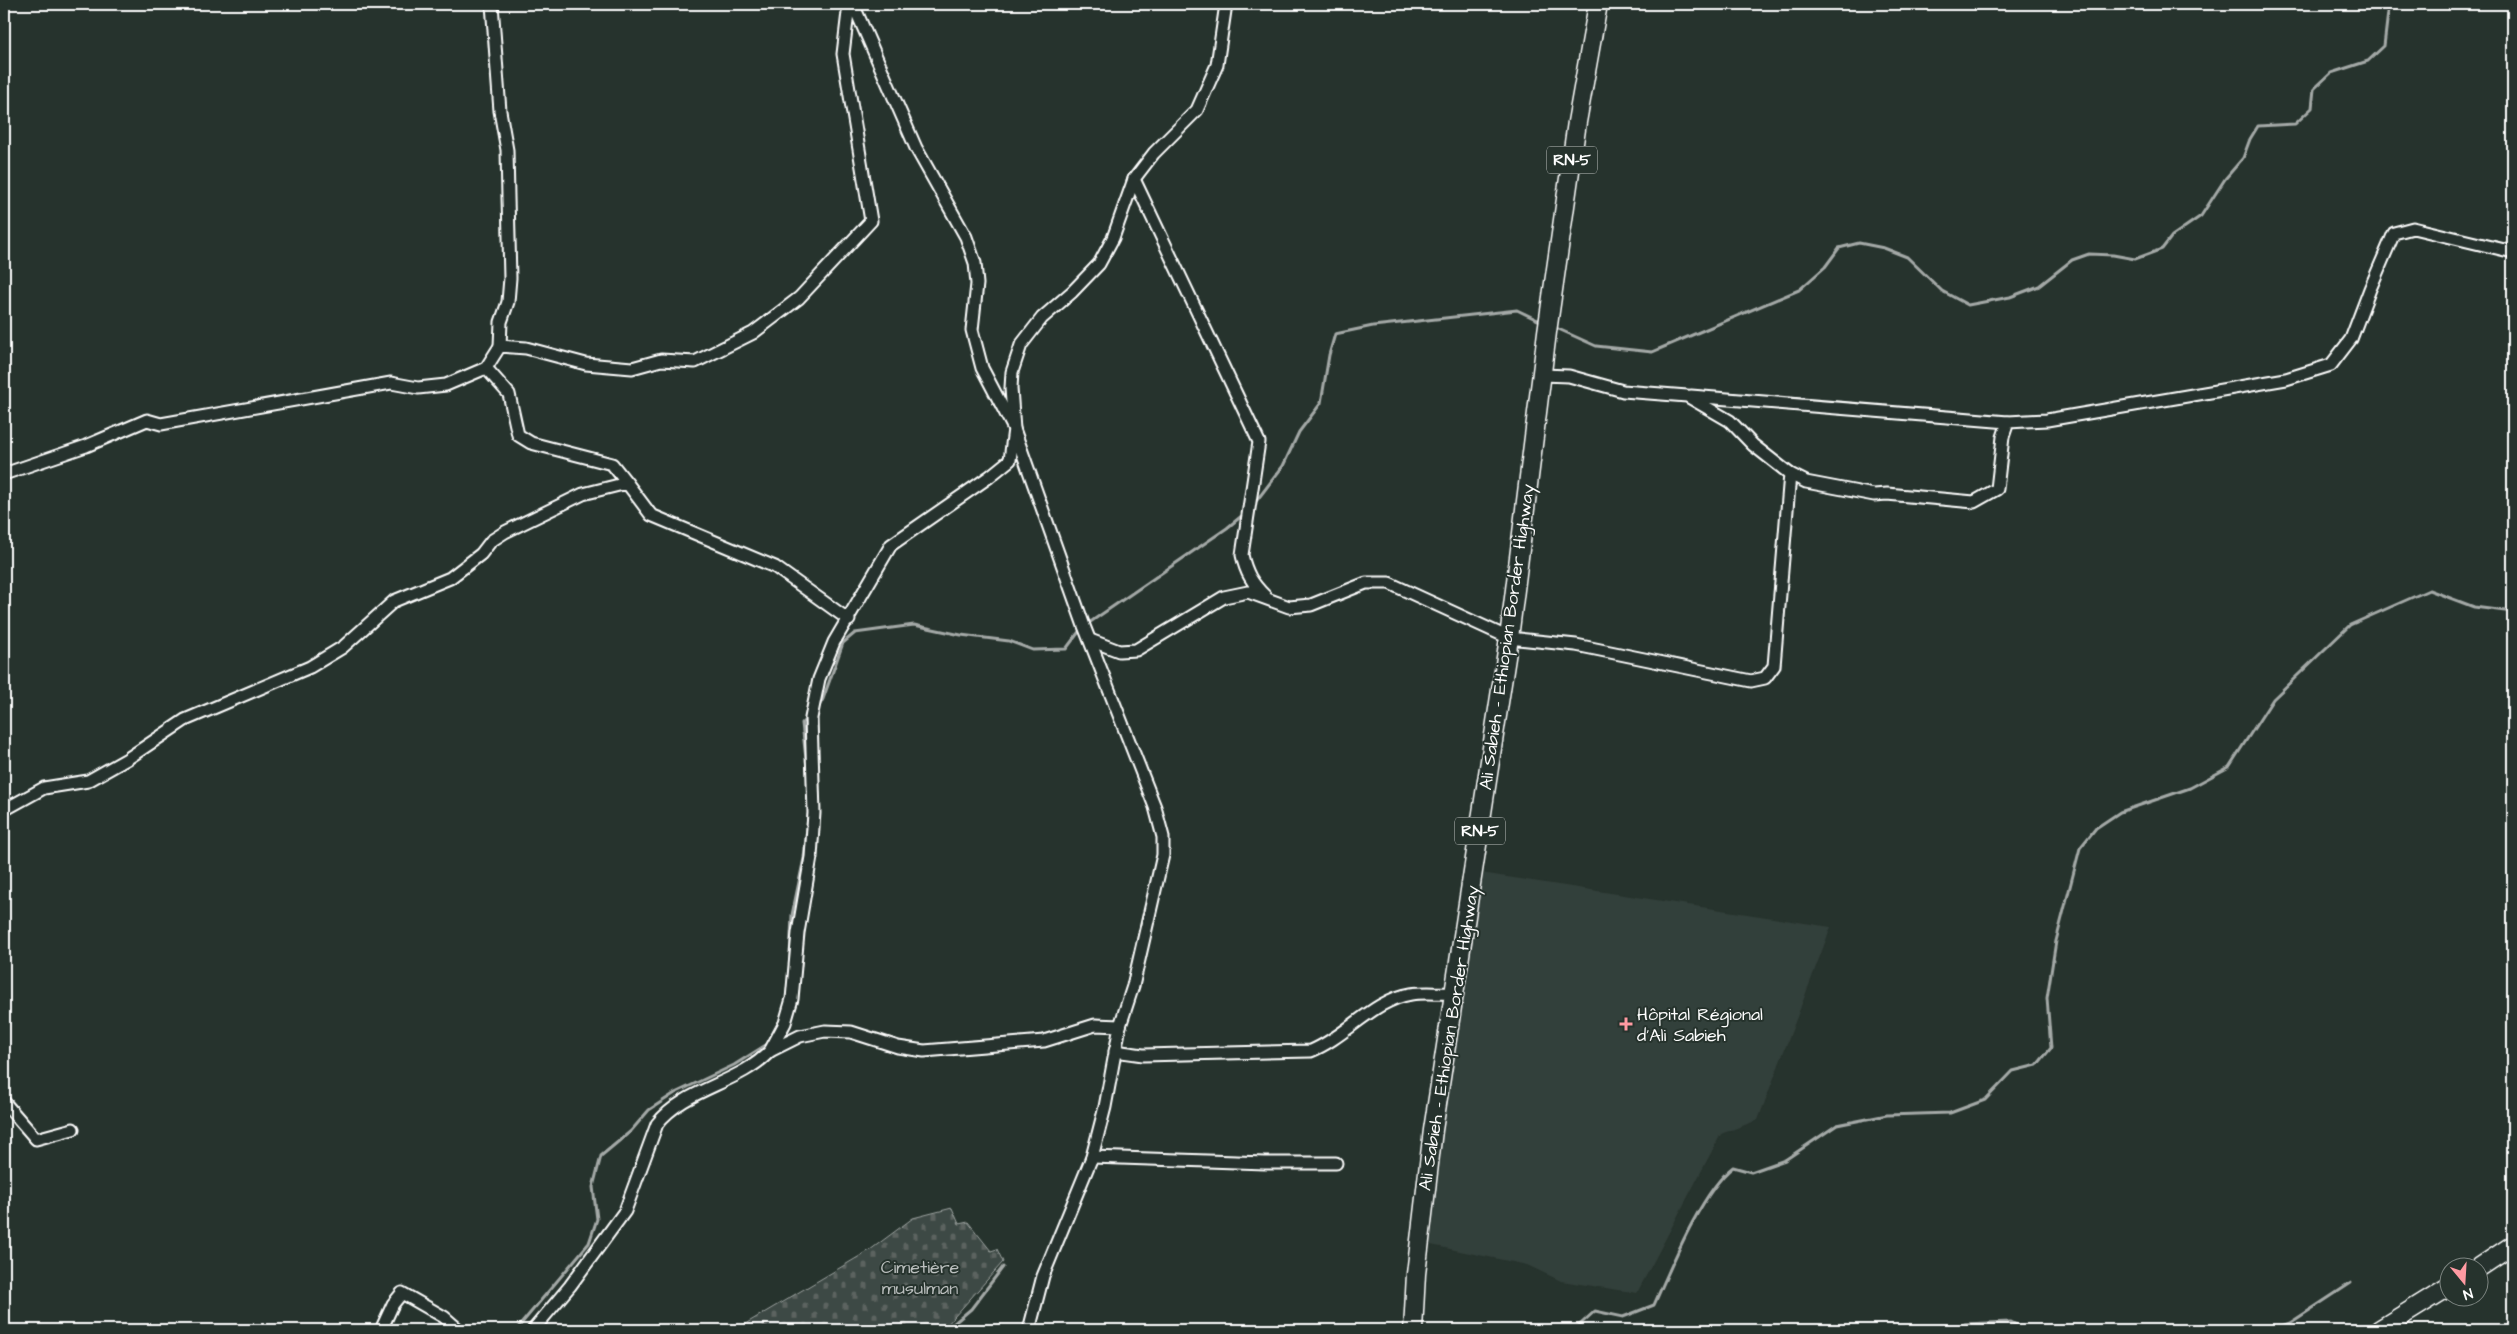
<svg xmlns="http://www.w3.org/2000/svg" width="2517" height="1334" font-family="'Architects Daughter',sans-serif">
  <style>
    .built { fill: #333f3a }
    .cemetery { fill: url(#cemetery-stones); stroke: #9ea4a2 }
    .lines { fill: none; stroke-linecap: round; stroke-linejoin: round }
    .stream { stroke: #a4a9a7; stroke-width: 3 }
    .minor-casing { stroke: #fff; stroke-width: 15 }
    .primary-casing { stroke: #fff; stroke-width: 21 }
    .minor { stroke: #26332d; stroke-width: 11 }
    .primary { stroke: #26332d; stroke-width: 18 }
    .poi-dot { fill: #ff9aa2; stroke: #26332d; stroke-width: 2 }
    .labels { text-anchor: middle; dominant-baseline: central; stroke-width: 4; stroke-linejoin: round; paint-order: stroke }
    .shield { fill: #26332d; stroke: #bec2c0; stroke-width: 1 }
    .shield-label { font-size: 16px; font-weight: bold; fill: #fff }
    .street-label { font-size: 18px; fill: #fff; stroke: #26332d }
    .poi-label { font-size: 18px; fill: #fff; stroke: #26332d; text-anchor: start }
    .park-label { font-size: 18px; fill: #bbbfbe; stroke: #26332d }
  </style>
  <defs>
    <pattern id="cemetery-stones" width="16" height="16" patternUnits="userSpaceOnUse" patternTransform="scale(1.25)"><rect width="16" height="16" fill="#3e4944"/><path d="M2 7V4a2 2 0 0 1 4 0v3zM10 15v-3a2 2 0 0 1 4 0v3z" fill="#5b6460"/></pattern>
  </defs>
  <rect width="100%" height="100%" fill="#26332d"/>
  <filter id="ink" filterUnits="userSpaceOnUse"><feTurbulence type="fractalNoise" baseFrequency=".02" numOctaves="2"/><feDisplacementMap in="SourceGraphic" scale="10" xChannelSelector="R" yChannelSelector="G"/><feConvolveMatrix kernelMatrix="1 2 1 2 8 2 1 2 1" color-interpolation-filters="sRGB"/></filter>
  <g filter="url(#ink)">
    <polygon class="built" points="1481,873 1831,927 1758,1120 1721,1134 1637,1293 1561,1281 1527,1265 1426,1244 1435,1162"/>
    <polygon class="cemetery" points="952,1208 959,1224 968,1222 991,1251 997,1249 1003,1262 946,1326 936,1330 735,1330 870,1250 913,1218"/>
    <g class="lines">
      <g class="stream">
        <polyline points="1554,327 1596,346 1652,352 1799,290 1825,267 1839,248 1859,243 1884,248 1907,257 1942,291 1968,305 2010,297 2039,286 2072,260 2089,254 2113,255 2135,259 2162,249 2172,236 2201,216 2225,179 2243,158 2250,139 2258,126 2295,124 2312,108 2314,89 2331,73 2368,61 2384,46 2389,4"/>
        <polyline points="1254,504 1283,466 1299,432 1321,403 1329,355 1335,334 1373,326 1517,310 1544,323"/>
        <polyline points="1086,625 1227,528 1244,514"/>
        <polyline points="817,710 823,699 843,643 855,633 914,625 961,635 1009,641 1033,650 1066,649 1081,629"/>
        <polyline points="807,768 802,723 808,717"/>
        <polyline points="789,976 792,915 804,858 809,806"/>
        <polyline points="516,1330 589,1243 597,1219 593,1187 601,1156 631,1131 649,1110 675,1093 734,1065 769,1043"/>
        <polyline points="946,1330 971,1309 1003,1267"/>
        <path d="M1574 1330 1595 1311 1623 1317 1654 1305C1671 1267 1701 1192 1733 1167L1751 1172 1785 1160 1837 1125 1887 1115 1950 1113 1985 1100 2013 1071 2037 1065 2051 1048 2047 998 2056 941 2080 848 2096 828 2120 812 2190 788 2229 767 2273 699 2350 625 2429 590 2474 607 2513 612"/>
        <polyline points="1957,1330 1965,1324 2011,1322 2026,1330"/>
        <polyline points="2271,1330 2290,1323 2351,1283"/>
      </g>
      <defs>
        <g id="minor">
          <polyline points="492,4 500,111 507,150 508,197 510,278 508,302 501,322 500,346"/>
          <polyline points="853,4 916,148 966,237 975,263 977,284 972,330 982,368 1014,429 1084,626 1155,807 1163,837 1163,855 1133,986 1120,1026 1105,1107 1092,1157 1043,1276 1029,1330"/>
          <path d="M1134 179 1259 442 1242 555C1246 573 1252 583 1265 596"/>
          <polyline points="486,368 509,394 518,435 531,443 612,464 627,483"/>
          <polyline points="1542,375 1569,376 1623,391 1687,396 1730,421 1753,445 1790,474 1806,482 1874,495 1887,494 1974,502 1997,489 2003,437 2008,422 2047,420 2286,379 2331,365 2351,339 2370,289 2394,233 2413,228 2513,252"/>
          <polyline points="1691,396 2008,422"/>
          <polyline points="4,474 86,446 147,420 161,424 391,383 418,388 446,385 486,368 500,346 526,348 586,364 632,368 661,360 695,362 753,333 799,298 871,221 843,54 849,4"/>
          <polyline points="1090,640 1119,651 1136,650 1224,597 1248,592 1289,607 1311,605 1366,583 1389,583 1509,638 1576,645 1751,681 1765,678 1774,666 1790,474"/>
          <polyline points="4,810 44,788 88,781 127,759 185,720 310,667 343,647 394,601 450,578 481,554 491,541 505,532 583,494 627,483 651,515 775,567 849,620"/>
          <polyline points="1120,1026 1095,1025 1044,1041 924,1051 898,1047 851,1032 825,1031 800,1036 770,1051 785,1023 792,999 798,933 811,857 814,813 811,718 819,679 834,642 891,545 989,477 1010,460 1014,429 1011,388 1012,372 1021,345 1042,318 1072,292 1099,264 1113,238 1134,179 1154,153 1197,110 1217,65 1226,4"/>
          <path d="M1115 1051 1143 1055 1311 1051C1346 1037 1373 1000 1411 994 1424 992 1440 994 1454 993"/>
          <polyline points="4,1102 36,1139 73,1129"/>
          <polyline points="1092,1157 1265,1163 1336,1163"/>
          <polyline points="381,1330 393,1304 402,1293 444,1317 459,1330"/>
          <path d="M533 1330 570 1286 625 1211 657 1124C685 1088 739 1084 770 1051"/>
        </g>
        <g id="primary">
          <polyline points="2480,1267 2513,1245"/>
          <polyline points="1413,1330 1416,1274 1433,1130 1509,638 1547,332 1577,122 1598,4"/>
          <polyline points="2379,1330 2450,1286"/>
        </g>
      </defs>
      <use href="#minor" class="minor-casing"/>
      <use href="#primary" class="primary-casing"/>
      <use href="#minor" class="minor"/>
      <use href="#primary" class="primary"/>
    </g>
  </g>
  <path class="poi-dot" d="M1623.5 1016.5h5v5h5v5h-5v5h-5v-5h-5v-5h5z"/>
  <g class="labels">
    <g class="shield">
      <rect x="1547" y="146.5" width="50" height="27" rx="4"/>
      <rect x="1455" y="817.5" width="50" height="27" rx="4"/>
    </g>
    <g class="shield-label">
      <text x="1572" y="160">RN-5</text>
      <text x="1480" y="831">RN-5</text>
    </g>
    <g class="street-label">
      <text transform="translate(1507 637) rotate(-82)">Ali Sabieh - Ethiopian Border Highway</text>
      <text transform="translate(1449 1038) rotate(-81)">Ali Sabieh - Ethiopian Border Highway</text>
    </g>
    <g class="poi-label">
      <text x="1637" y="1014">Hôpital Régional<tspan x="1637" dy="21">d'Ali Sabieh</tspan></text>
    </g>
    <g class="park-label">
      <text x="920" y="1267">Cimetière<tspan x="920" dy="21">musulman</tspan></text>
    </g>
  </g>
  <rect width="2517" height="1334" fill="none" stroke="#26332d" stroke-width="20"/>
  <rect x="10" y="10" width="2497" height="1314" fill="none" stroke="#fff" stroke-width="2" filter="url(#ink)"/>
  <g transform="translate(2464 1282) rotate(162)"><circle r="24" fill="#26332d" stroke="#7d8581"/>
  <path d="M0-4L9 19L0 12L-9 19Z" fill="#ff9aa2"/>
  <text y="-8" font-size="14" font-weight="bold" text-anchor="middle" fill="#ffffff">N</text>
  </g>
</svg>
